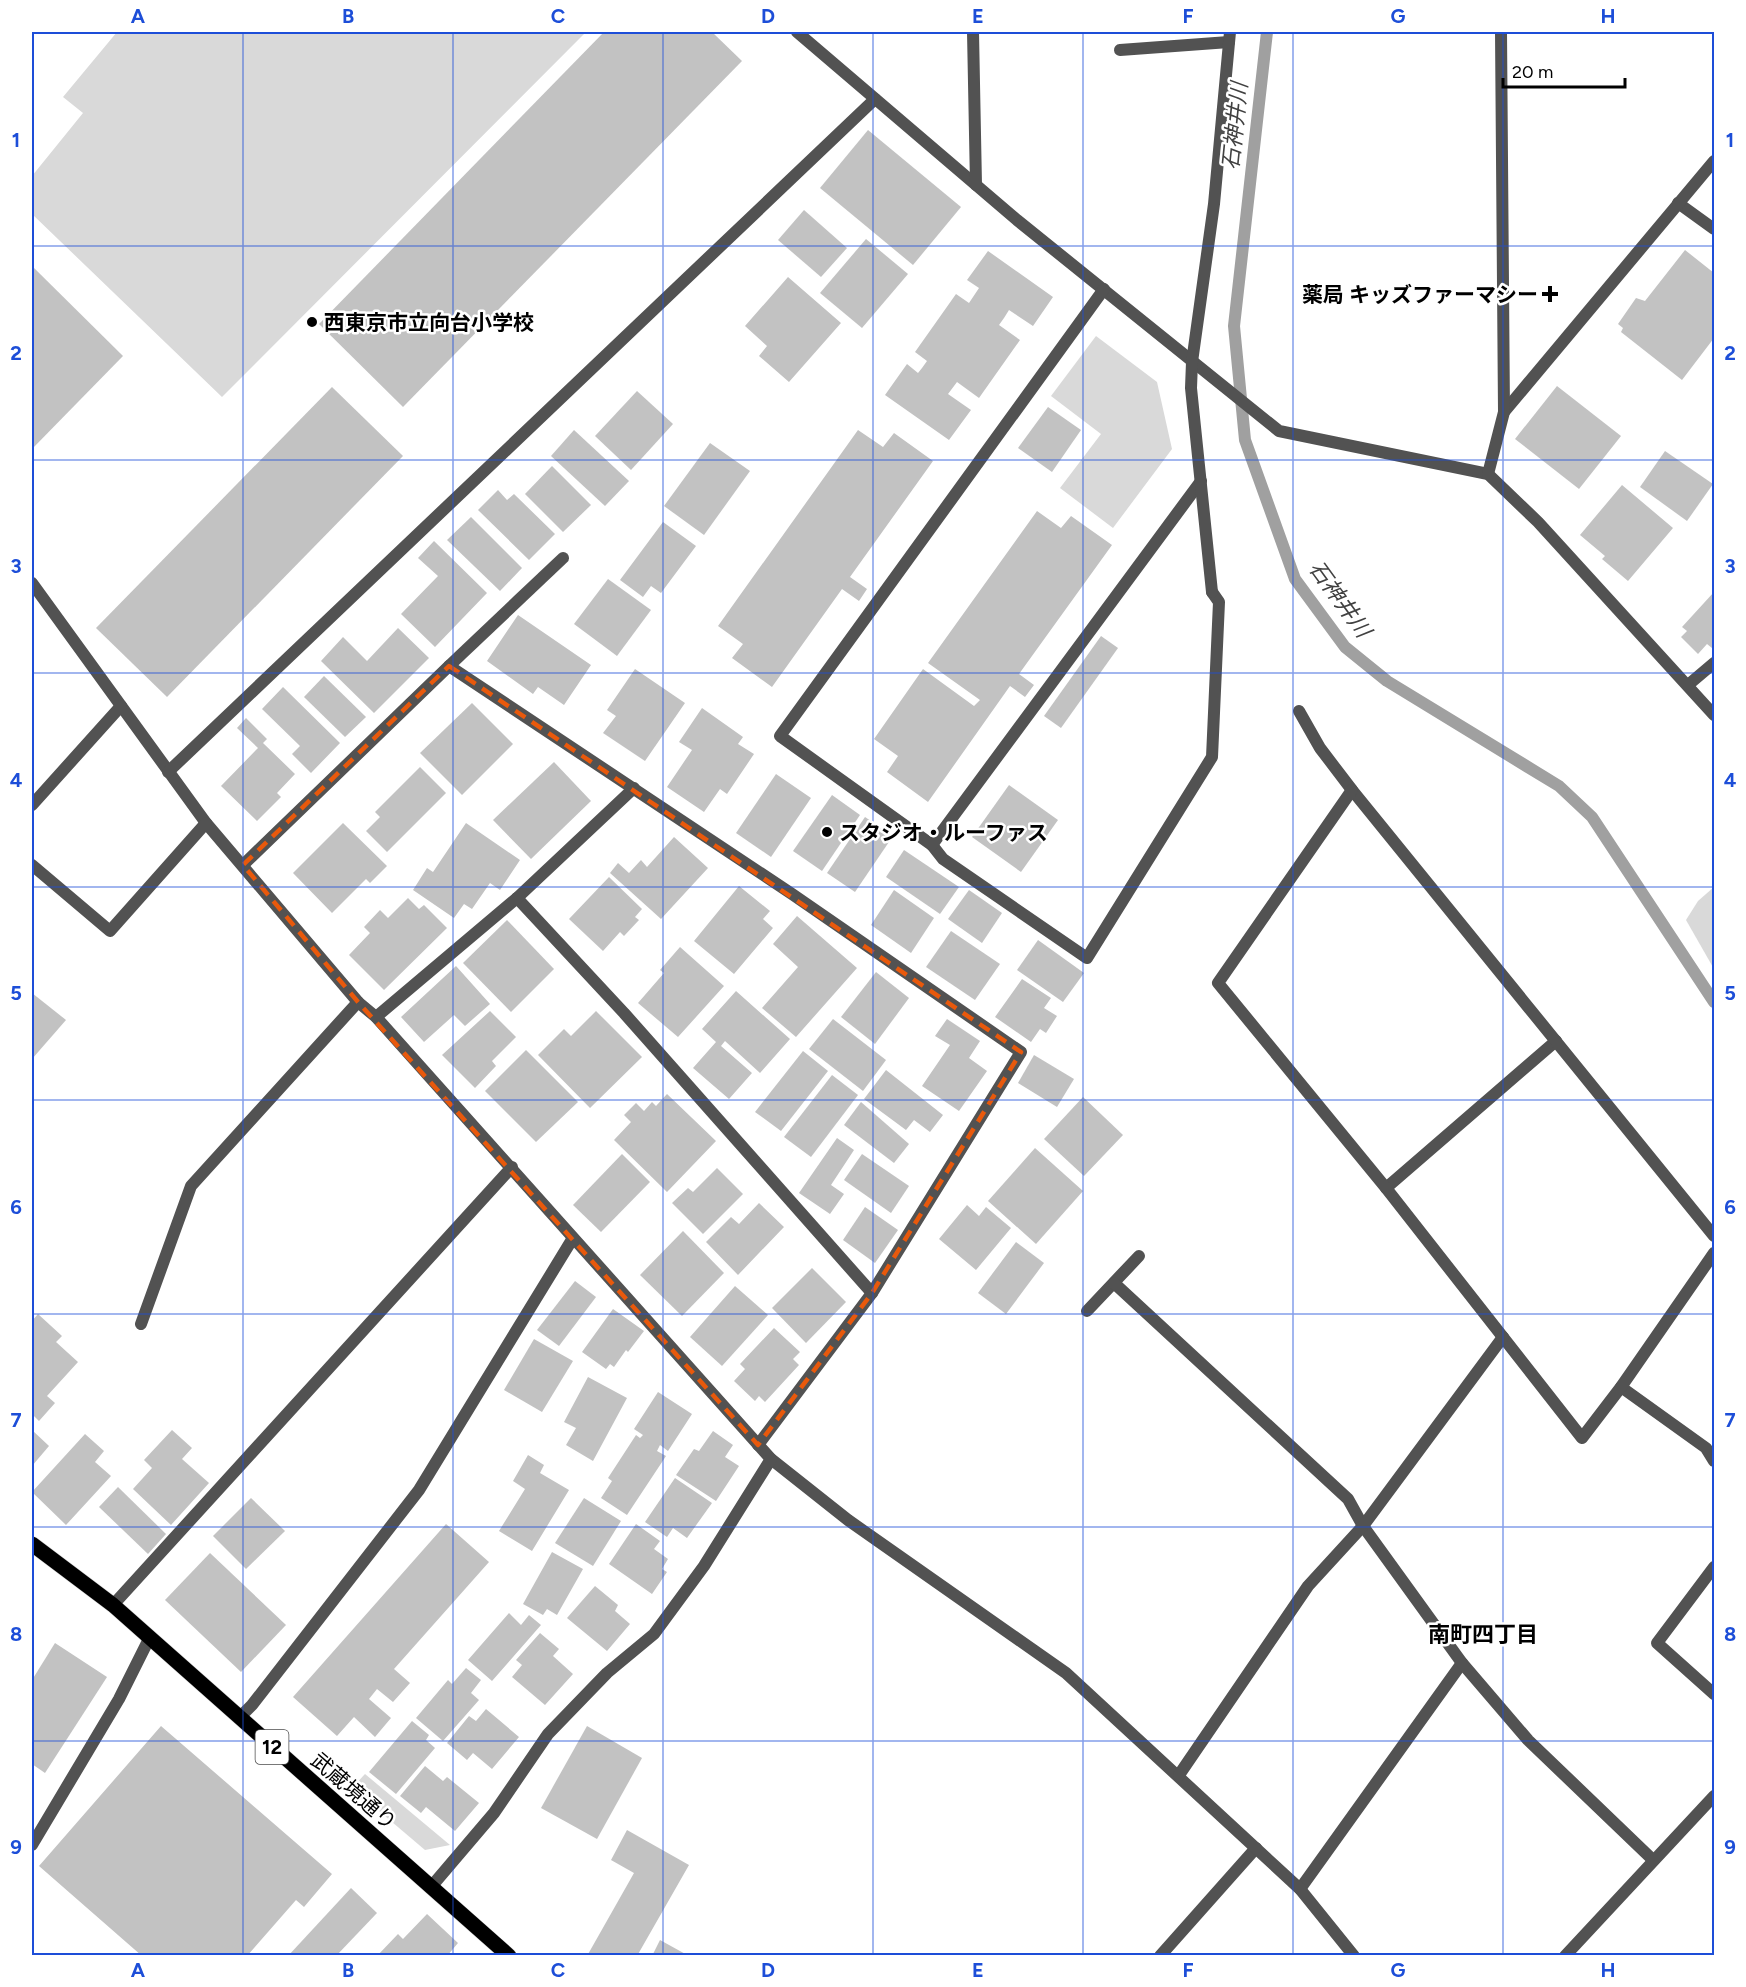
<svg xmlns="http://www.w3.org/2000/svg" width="1746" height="1987" font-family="Figtree,'Noto Sans JP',sans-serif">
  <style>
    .green { fill: #d9d9d9 }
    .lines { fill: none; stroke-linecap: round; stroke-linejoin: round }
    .stream { stroke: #a0a0a0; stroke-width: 12 }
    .building { fill: #c2c2c2 }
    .primary-casing { stroke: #dbdbdb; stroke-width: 16 }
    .lane { stroke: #525252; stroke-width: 12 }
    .street { stroke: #525252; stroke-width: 12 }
    .primary { stroke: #000; stroke-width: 15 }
    .marked { fill: none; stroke: #e8590c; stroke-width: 4.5; stroke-dasharray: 12 8; stroke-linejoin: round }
    .grid { fill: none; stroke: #1d4ed8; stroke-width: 1.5; stroke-opacity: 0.55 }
    .poi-dot { fill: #000; stroke: #fff; stroke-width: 2 }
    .labels { text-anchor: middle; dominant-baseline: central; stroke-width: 5; stroke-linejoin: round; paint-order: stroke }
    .shield { fill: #fff; stroke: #4c4c4c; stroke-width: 1.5 }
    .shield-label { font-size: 20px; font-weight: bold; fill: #000 }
    .poi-label { font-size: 21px; font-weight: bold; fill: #000; stroke: #fff; text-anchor: start }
    .street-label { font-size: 21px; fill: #000; stroke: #fff }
    .water-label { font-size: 22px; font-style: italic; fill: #414141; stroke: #fff }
    .neighbourhood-label { font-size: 22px; font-weight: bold; fill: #000; stroke: #fff }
    .neatline { fill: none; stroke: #1d4ed8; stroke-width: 2 }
    .grid-label { font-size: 20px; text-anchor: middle; font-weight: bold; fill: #1d4ed8 }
  </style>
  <rect width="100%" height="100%" fill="#fff"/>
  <g class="green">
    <polygon points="117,32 586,32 222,397 32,214 32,176 83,113 63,97"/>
    <polygon points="1096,336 1157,382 1172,449 1113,528 1060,488 1101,434 1051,396"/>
    <polygon points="1714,887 1714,969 1686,920 1698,901"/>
    <polygon points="365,1774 450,1845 425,1850 352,1788"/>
  </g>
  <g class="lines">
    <polyline class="stream" points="1267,32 1234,326 1245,440 1295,579 1345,647 1387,681 1559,786 1592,817 1714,1002"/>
  </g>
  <g class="building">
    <polygon points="604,32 712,32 742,61 403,407 319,324"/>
    <polygon points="868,130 961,207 913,265 820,188"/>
    <polygon points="804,210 847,248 821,277 778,240"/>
    <polygon points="866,239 908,274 862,328 820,293"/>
    <polygon points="1685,250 1714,273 1714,338 1682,380 1621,332 1623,328 1618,324 1636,298 1645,301"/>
    <polygon points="988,251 1053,297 1033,326 1009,310 1004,318 999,325 1020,340 979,398 957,382 948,394 971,410 949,440 885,395 907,364 918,373 922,368 927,361 915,352 956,294 969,303 979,288 967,280"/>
    <polygon points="32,266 123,356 32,449"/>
    <polygon points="788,277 841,323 789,382 759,356 767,346 745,326"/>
    <polygon points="1557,386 1621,436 1579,489 1515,439"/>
    <polygon points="332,387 403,456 167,697 96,628"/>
    <polygon points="637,391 673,424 631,470 595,436"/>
    <polygon points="1048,407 1081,430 1052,472 1018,448"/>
    <polygon points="574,430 629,481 605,506 551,456"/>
    <polygon points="858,430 883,447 894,433 933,461 850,577 867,589 859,601 842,589 772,687 732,658 743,644 718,626"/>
    <polygon points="710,443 750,471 704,535 664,506"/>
    <polygon points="1665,451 1713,484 1687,521 1640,487"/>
    <polygon points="552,466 591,505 563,532 525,494"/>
    <polygon points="1622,485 1673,528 1628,581 1602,559 1605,556 1580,535"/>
    <polygon points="498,490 507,500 514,494 555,534 529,560 478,510"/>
    <polygon points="1037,511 1061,528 1071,516 1112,545 1019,674 1034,685 1025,697 1010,686 928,802 887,772 898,756 874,739 923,669 974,706 980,700 928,663"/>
    <polygon points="471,517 522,568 500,591 447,540"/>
    <polygon points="663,522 696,546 661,593 651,586 643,597 620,580"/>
    <polygon points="434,541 487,593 435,647 401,614 438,576 418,558"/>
    <polygon points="608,579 651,610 617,656 574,624"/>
    <polygon points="1714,592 1714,645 1712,648 1707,644 1698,654 1681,637 1687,631 1682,627"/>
    <polygon points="518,615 591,665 564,705 538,687 533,694 487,661"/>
    <polygon points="398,628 429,658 374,713 321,661 343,637 367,661"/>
    <polygon points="1101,636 1118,648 1061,728 1044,716"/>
    <polygon points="635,669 685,703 645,761 603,733 616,716 607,710"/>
    <polygon points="324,676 366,717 345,737 304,697"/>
    <polygon points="283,687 340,743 311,773 292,754 300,746 262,709"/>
    <polygon points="472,703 513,744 462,795 420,753"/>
    <polygon points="702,708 743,737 738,744 754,754 727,794 720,789 704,812 667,787 692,750 679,742"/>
    <polygon points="246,718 267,739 263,743 295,774 277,793 281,797 257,821 221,786 258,748 237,728"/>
    <polygon points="554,762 591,801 531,859 493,820"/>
    <polygon points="420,767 446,793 387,852 366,831 380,817 375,812"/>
    <polygon points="776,774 811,798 771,857 736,833"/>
    <polygon points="1009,785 1058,820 1021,872 972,837"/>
    <polygon points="832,795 860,815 822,871 793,851"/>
    <polygon points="865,817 893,836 855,892 827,873"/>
    <polygon points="343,823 387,866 370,883 366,879 332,913 293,873"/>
    <polygon points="466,823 520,860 500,890 490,883 472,909 464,904 454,918 413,890 427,868 433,872"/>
    <polygon points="674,837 708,868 661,919 610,873 618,863 629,873 641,860 647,867"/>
    <polygon points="904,850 959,887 940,914 886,877"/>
    <polygon points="609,877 642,909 635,917 639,920 624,936 620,932 603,951 569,919"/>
    <polygon points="739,886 770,911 763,919 773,928 734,974 694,941"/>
    <polygon points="894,890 934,918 911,953 871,925"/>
    <polygon points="969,890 1002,913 982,943 948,919"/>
    <polygon points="408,898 419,909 424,905 447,928 384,990 349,955 370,933 364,927 380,910 388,918"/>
    <polygon points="797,916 857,968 796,1037 762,1008 798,967 773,944"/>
    <polygon points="507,920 554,969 511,1012 463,963"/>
    <polygon points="951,931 1000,964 975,1000 926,967"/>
    <polygon points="1038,940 1084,973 1063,1002 1017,970"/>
    <polygon points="680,947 724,986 678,1037 638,1003 664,973 660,970"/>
    <polygon points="456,966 490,1004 465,1026 454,1015 424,1042 401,1017"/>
    <polygon points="876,972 909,998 875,1044 841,1017"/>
    <polygon points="1022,979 1051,998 1044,1008 1057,1016 1046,1033 1040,1029 1031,1042 995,1017"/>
    <polygon points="736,991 790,1039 760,1073 725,1041 721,1046 752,1073 729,1099 693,1068 716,1042 702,1029"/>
    <polygon points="32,993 66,1020 32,1059"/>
    <polygon points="490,1011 516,1037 492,1061 496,1066 475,1088 442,1055"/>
    <polygon points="596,1011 642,1057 590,1108 538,1055 564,1029 571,1036"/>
    <polygon points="833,1019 886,1060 863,1091 809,1049"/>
    <polygon points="947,1019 980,1041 969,1058 987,1071 959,1111 922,1086 950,1045 935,1036"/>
    <polygon points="526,1050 578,1102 536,1142 485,1091"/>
    <polygon points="803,1051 828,1071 781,1131 755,1112"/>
    <polygon points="1034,1055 1074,1079 1057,1107 1018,1083"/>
    <polygon points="886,1070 943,1115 930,1132 914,1120 906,1130 864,1099"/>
    <polygon points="832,1075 858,1095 811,1157 784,1137"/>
    <polygon points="667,1094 716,1141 667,1192 614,1140 631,1122 624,1115 636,1103 644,1111 652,1102 656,1106"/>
    <polygon points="1083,1097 1123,1135 1084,1176 1044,1139"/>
    <polygon points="861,1102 909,1144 894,1163 844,1125"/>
    <polygon points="837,1138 854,1150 831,1185 844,1194 830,1214 799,1193"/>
    <polygon points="1035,1148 1083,1191 1036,1244 988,1201"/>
    <polygon points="622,1154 650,1182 601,1232 573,1205"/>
    <polygon points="862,1154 909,1186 891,1213 844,1180"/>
    <polygon points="717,1168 743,1194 703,1234 672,1203 688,1188 693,1192"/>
    <polygon points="759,1203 784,1227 738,1275 706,1242 731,1217 739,1224"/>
    <polygon points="967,1205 979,1216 986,1207 1011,1228 976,1270 939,1239"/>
    <polygon points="865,1207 898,1230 875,1263 843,1240"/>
    <polygon points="683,1231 724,1273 682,1316 640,1275"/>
    <polygon points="1016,1242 1044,1263 1006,1314 978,1293"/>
    <polygon points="812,1268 846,1302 806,1343 772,1308"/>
    <polygon points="575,1281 596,1297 559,1346 537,1330"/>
    <polygon points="735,1286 768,1315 722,1366 690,1337"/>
    <polygon points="613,1309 644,1331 628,1352 626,1350 614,1367 610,1364 606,1369 582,1352"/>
    <polygon points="38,1314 62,1336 56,1342 78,1362 47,1396 55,1403 39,1421 32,1414 32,1321"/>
    <polygon points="774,1328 800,1352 793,1359 799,1365 765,1402 759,1396 755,1401 734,1381 745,1369 740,1364"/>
    <polygon points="534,1339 573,1361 542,1412 504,1390"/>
    <polygon points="588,1377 627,1398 593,1461 566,1445 576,1428 564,1422"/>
    <polygon points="658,1392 692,1414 668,1451 660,1445 657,1451 666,1456 627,1515 601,1498 612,1481 608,1478 636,1435 640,1438 643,1435 634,1429"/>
    <polygon points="32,1430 49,1446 32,1466"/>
    <polygon points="172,1430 192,1448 182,1459 209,1483 171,1525 133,1489 152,1468 144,1460"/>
    <polygon points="713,1431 733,1445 725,1457 739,1466 716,1501 676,1475 694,1449 699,1451"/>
    <polygon points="85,1434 104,1451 95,1462 111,1476 66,1525 32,1492"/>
    <polygon points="528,1455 544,1465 540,1473 569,1490 532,1551 499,1531 525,1489 513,1481"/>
    <polygon points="675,1478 712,1503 687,1538 673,1528 667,1537 645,1522"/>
    <polygon points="118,1487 166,1534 148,1554 99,1507"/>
    <polygon points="251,1498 285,1531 246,1569 213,1536"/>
    <polygon points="584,1498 621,1521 593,1566 555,1543"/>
    <polygon points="446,1524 489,1562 394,1669 410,1683 393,1702 377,1689 369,1699 391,1718 375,1737 354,1717 337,1736 293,1697"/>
    <polygon points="636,1524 660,1541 654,1549 668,1559 662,1569 667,1572 652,1594 609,1564"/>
    <polygon points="552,1552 583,1569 557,1615 547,1609 543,1615 523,1604"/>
    <polygon points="210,1553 286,1625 241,1672 165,1600"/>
    <polygon points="595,1586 618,1605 615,1611 630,1624 607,1651 567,1618"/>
    <polygon points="509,1613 521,1625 529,1615 541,1625 492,1681 468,1660"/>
    <polygon points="540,1633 559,1649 553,1656 573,1674 545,1705 512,1677 522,1665 516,1660"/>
    <polygon points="55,1643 107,1677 45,1773 32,1764 32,1680"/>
    <polygon points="466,1668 481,1680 471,1693 479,1700 443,1741 416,1718 448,1680 452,1684"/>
    <polygon points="486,1709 519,1737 492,1769 473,1753 467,1760 447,1743 469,1716 476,1721"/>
    <polygon points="412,1721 429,1735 426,1740 435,1748 396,1794 369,1772"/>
    <polygon points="161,1726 332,1874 304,1907 296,1900 247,1956 142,1956 39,1866"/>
    <polygon points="587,1726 642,1758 597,1839 541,1808"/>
    <polygon points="425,1766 443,1781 447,1777 479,1803 455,1831 426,1807 421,1813 400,1796"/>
    <polygon points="627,1830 689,1865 637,1956 587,1956 634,1873 611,1860"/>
    <polygon points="351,1888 377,1913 336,1956 288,1956"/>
    <polygon points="427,1914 458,1943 447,1956 377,1956 398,1934 403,1939"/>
    <polygon points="660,1940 689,1956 652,1956"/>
  </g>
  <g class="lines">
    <defs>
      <polyline id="primary" points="32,1544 113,1605 509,1956"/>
    </defs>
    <use href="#primary" class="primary-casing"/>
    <g class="lane">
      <polyline points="1120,50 1229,42"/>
      <polyline points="449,666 563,558"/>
      <polyline points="1688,685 1714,663"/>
      <polyline points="932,845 943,859 1087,958 1212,757 1219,602 1212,592"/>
      <polyline points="517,898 624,1013 872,1293"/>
      <polyline points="376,1017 517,898 634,788"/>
      <polyline points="1386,1188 1556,1041"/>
      <polyline points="1087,1311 1139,1256"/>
      <polyline points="1621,1387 1706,1448 1714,1461"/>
      <polyline points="1714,1567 1657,1643 1714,1694"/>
      <polyline points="1300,1889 1462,1663"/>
      <polyline points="1160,1956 1256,1848"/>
    </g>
    <g class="street">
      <polyline points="797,32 1017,220 1279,431 1488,474 1538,522 1714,715"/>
      <polyline points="973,32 976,185"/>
      <polyline points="1678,203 1714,229"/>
      <polyline points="1104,289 780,736 932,845 1201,481"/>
      <polyline points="1504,412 1714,161"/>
      <polyline points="1488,474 1504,412 1501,32"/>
      <polyline points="32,583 206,823 358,1002 376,1017 771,1459 848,1520 1066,1673 1300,1889 1354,1956"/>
      <polyline points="1212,592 1191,388 1192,362 1214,204 1230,32"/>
      <polyline points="1299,711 1320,748 1352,790 1714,1236"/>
      <polyline points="168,772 875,99"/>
      <polyline points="1352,790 1218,983 1386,1188 1582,1438 1621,1387 1714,1253"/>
      <polyline points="32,805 121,706"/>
      <polyline points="32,865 110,931 206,823"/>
      <polyline points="243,865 449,666 792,894 1021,1052 872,1293 758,1445"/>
      <polyline points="1114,1283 1348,1499 1363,1526 1462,1663 1528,1740 1653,1860"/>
      <polyline points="141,1324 191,1186 358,1002"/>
      <polyline points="113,1605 512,1167"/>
      <polyline points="239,1718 252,1705 419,1490 573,1238"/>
      <polyline points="1179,1775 1308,1586 1363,1526 1503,1337"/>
      <polyline points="32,1845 119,1699 149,1639"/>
      <polyline points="431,1887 494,1813 548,1734 607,1673 654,1634 704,1566 771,1459"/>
      <polyline points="1565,1956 1714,1796"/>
    </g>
    <use href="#primary" class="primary"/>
  </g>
  <path class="marked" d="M449 666 1021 1052 872 1293 758 1445 358 1002 243 865Z"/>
  <path class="grid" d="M243 32V1956M453 32V1956M663 32V1956M873 32V1956M1083 32V1956M1293 32V1956M1503 32V1956M32 246H1714M32 460H1714M32 673H1714M32 887H1714M32 1100H1714M32 1314H1714M32 1527H1714M32 1741H1714"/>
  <g class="poi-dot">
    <path d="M1547 285h6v6h6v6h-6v6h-6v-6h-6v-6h6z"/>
    <circle cx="312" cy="322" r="6"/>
    <circle cx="827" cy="832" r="6"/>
  </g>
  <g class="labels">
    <rect class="shield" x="255.5" y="1730" width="33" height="34" rx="4.5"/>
    <g class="shield-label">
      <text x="272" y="1747">12</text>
    </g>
    <g class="poi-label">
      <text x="1538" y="294" text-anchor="end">薬局 キッズファーマシー</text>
      <text x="324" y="322">西東京市立向台小学校</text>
      <text x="839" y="832">スタジオ・ルーファス</text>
    </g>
    <g class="street-label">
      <text transform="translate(354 1791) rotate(41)">武蔵境通り</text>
    </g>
    <g class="water-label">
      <text transform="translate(1235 126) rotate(-84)">石神井川</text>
      <text transform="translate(1340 599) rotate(54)">石神井川</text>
    </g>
    <g class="neighbourhood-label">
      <text x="1483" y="1634">南町四丁目</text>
    </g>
  </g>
  <rect width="1746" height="1987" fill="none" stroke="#ffffff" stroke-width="66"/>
  <path d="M1503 78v9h122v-9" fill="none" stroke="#000000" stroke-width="3"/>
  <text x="1512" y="78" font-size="18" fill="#000000" stroke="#ffffff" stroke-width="4.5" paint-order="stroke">20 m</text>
  <rect x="33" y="33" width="1680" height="1921" class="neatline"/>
  <g class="grid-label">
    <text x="138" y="23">A</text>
    <text x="348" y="23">B</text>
    <text x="558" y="23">C</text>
    <text x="768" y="23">D</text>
    <text x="978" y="23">E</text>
    <text x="1188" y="23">F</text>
    <text x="1398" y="23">G</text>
    <text x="1608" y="23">H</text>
    <text x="16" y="147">1</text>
    <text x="1730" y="147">1</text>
    <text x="16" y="360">2</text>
    <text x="1730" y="360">2</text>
    <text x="16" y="573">3</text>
    <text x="1730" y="573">3</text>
    <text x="16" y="787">4</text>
    <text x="1730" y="787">4</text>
    <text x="16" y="1000">5</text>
    <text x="1730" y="1000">5</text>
    <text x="16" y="1214">6</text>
    <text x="1730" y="1214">6</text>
    <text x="16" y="1427">7</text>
    <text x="1730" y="1427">7</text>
    <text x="16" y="1641">8</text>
    <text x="1730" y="1641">8</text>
    <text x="16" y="1854">9</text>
    <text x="1730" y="1854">9</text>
    <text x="138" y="1977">A</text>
    <text x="348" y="1977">B</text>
    <text x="558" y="1977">C</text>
    <text x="768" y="1977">D</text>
    <text x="978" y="1977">E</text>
    <text x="1188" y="1977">F</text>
    <text x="1398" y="1977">G</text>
    <text x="1608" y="1977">H</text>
  </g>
</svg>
